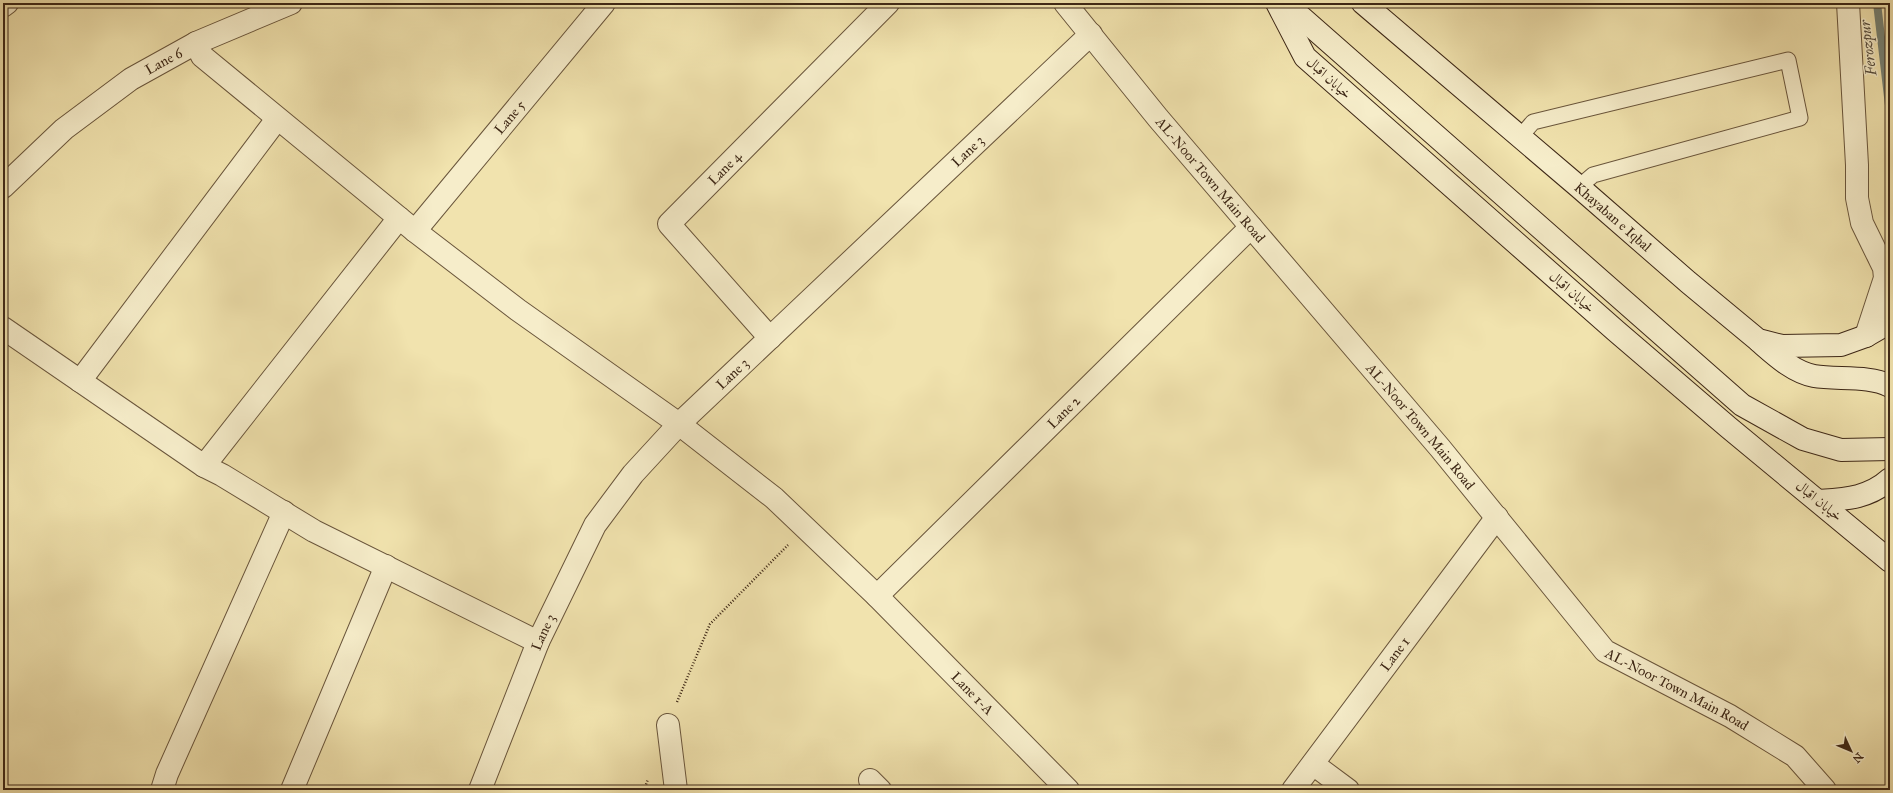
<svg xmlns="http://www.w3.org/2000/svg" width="1893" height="793" font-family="'IM FELL Great Primer',Amiri,serif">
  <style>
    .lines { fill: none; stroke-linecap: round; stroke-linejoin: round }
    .stream { stroke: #768174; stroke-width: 8 }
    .service-casing { stroke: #6a563c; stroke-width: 17 }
    .pedestrian-casing { stroke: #6a563c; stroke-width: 24 }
    .minor-casing { stroke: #6a563c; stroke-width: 24 }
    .secondary-casing { stroke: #3d2716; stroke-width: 24 }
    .path { stroke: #3d2716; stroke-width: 2.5; stroke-dasharray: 1 2; stroke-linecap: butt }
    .service { stroke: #f6edca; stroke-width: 15 }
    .pedestrian { stroke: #f6edca; stroke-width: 22 }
    .minor { stroke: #f6edca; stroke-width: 22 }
    .secondary { stroke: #f6edca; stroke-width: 22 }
    .labels { text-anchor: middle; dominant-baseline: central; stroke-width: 3; stroke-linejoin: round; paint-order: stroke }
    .street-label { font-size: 14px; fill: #3d2716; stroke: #f6edca }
    .water-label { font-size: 15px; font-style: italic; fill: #554c3d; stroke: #f6edca }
  </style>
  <rect width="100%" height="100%" fill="#f1e3ae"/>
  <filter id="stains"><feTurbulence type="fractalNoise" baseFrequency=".005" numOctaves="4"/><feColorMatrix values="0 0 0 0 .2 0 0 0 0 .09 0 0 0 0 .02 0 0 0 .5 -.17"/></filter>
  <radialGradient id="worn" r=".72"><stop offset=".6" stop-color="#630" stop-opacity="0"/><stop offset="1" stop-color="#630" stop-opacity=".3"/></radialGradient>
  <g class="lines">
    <polyline class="stream" points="1877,3 1890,114"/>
    <defs>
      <polyline id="service" points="1520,137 1533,122 1788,60 1800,118 1593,175 1579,187"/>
      <polyline id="pedestrian" points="1313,764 1348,790"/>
      <g id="minor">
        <path id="s1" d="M1065 3 1158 118 1440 448 1605 651 1730 716 1795 756 1825 790"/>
        <polyline points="1848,3 1857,165 1857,198 1862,223 1884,268 1885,278 1866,336"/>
        <polyline points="3,6 7,3"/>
        <path id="s2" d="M196 43 202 56 415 231 518 310 679 424 774 498 877 596 1068 790"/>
        <path id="s3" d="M3 187 64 129 131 79 196 43 291 3"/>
        <path id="s4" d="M415 231 604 3"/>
        <polyline points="3,328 204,466 399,218"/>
        <path id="s5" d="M770 338 669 224 888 3"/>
        <polyline points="80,381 277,119"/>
        <polyline points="204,466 222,475 314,531 538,642"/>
        <path id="s6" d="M877 596 1251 227"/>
        <polyline points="668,725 676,790"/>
        <polyline points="870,780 880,790"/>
        <polyline points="162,790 167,774 284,512"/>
        <polyline points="292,790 386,566"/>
        <path id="s7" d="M480 790 538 642 595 525 633 474 679 424 1091 34"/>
        <path id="s8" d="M1293 790 1497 517"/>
      </g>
      <g id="secondary">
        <polyline points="1277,3 1305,57 1616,331 1728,427 1890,561"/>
        <polyline points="1285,3 1742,405 1803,439 1841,450 1890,449"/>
        <path id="s9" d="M1363 3 1579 187 1688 282 1758 340 1782 346 1841 345 1866 336 1890 322"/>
        <polyline points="1879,256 1890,260"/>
        <path d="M1760 342C1775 355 1793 372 1814 376 1836 380 1870 375 1890 386"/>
        <path d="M1819 501C1846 499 1869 498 1890 479"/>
      </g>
    </defs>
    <use href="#service" class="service-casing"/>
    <use href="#pedestrian" class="pedestrian-casing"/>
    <use href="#minor" class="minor-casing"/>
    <use href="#secondary" class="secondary-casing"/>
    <g class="path">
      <polyline points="677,702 710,624 788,545"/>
      <polyline points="644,790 648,779"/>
    </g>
    <use href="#service" class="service"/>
    <use href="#pedestrian" class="pedestrian"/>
    <use href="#minor" class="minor"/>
    <use href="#secondary" class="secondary"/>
  </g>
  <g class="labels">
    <g class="street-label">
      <text stroke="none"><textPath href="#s3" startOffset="205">Lane 6</textPath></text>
      <text transform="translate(1329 78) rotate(42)">خیابان اقبال</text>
      <text stroke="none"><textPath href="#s4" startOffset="148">Lane 5</textPath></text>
      <text stroke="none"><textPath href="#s7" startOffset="818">Lane 3</textPath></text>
      <text stroke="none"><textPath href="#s5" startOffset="231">Lane 4</textPath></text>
      <text stroke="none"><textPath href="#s1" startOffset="229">AL-Noor Town Main Road</textPath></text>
      <text stroke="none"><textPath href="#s9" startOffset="329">Khayaban e Iqbal</textPath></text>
      <text transform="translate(1572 292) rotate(41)">خیابان اقبال</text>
      <text stroke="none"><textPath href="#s7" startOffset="494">Lane 3</textPath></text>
      <text stroke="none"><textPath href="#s6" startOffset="262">Lane 2</textPath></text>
      <text stroke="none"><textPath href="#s1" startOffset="553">AL-Noor Town Main Road</textPath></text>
      <text transform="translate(1819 501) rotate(39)">خیابان اقبال</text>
      <text stroke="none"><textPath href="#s7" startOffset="170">Lane 3</textPath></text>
      <text stroke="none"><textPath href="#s8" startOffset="170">Lane 1</textPath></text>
      <text stroke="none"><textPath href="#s1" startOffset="925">AL-Noor Town Main Road</textPath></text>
      <text stroke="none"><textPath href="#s2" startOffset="1016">Lane 1-A</textPath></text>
    </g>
    <g class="water-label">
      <text transform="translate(1868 48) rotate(-97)">Ferozpur</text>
    </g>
  </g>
  <rect width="1893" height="793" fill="none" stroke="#f1e3ae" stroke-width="16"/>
  <rect x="4" y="4" width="1885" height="785" fill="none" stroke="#3d2716" stroke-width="2"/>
  <rect x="8" y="8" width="1877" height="777" fill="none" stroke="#3d2716"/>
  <g transform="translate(1851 751) rotate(134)" stroke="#f6edca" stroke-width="3" paint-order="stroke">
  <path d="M0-3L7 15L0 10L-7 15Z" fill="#3d2716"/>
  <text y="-6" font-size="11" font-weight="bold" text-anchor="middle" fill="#3d2716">N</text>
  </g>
  <rect width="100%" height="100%" filter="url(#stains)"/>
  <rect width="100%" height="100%" fill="url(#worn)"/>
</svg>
